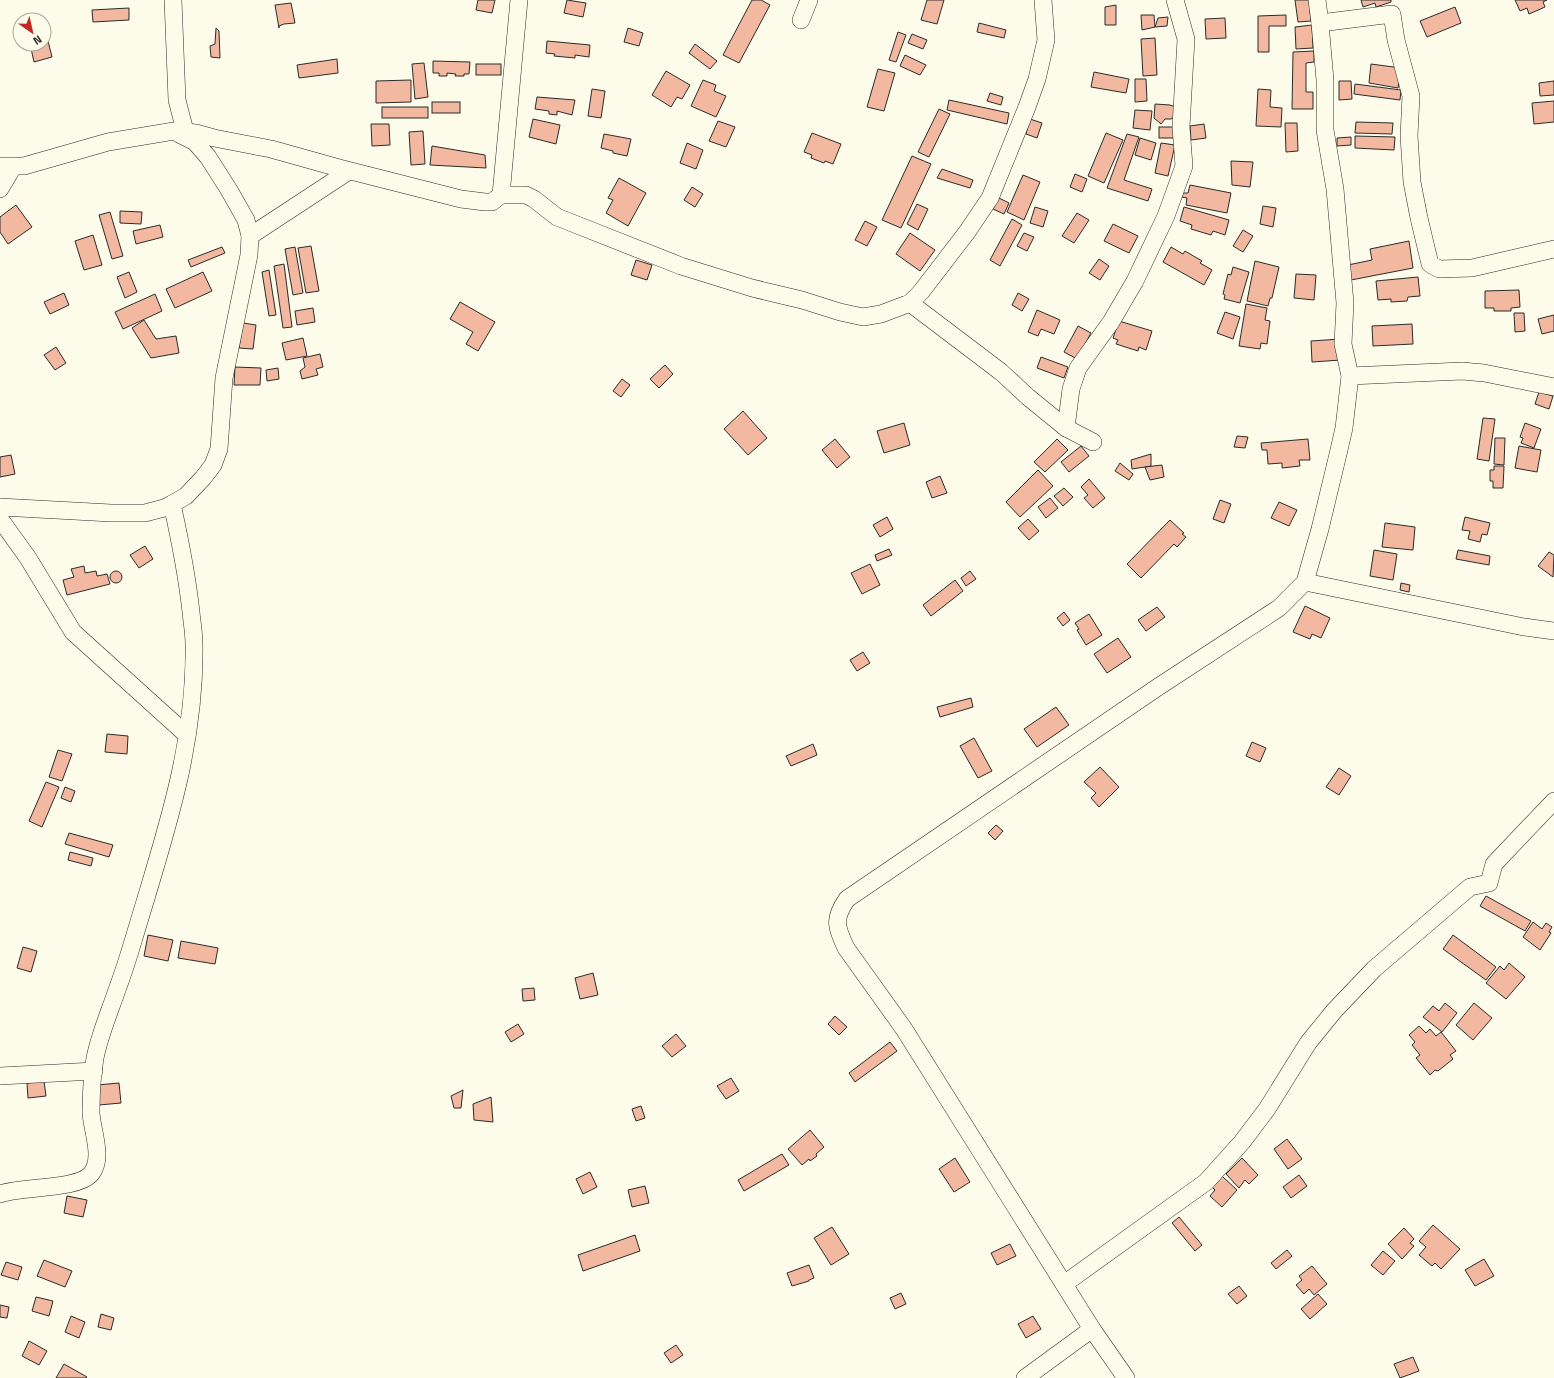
<svg xmlns="http://www.w3.org/2000/svg" width="1554" height="1378" font-family="'Titillium Web',sans-serif">
  <style>
    .building { fill: #f2b8a0; stroke: #2b2b2b }
    .lines { fill: none; stroke-linecap: round; stroke-linejoin: round }
    .minor-casing { stroke: #2b2b2b; stroke-width: 18 }
    .minor { stroke: #fdfbea; stroke-width: 17 }
  </style>
  <rect width="100%" height="100%" fill="#fdfbea"/>
  <g class="building">
    <polygon points="478,0 495,0 492,13 476,10"/>
    <polygon points="567,0 586,3 583,17 564,13"/>
    <polygon points="752,0 761,0 770,5 739,63 723,55"/>
    <polygon points="927,0 944,0 937,24 921,20"/>
    <polygon points="1295,0 1309,0 1311,21 1298,22"/>
    <polygon points="1361,0 1391,0 1391,2 1376,7 1375,3 1363,7"/>
    <polygon points="1515,0 1547,0 1543,2 1545,7 1529,14 1527,8 1520,11"/>
    <polygon points="291,3 295,23 284,24 279,26 279,28 275,5"/>
    <polygon points="1116,5 1116,25 1105,25 1105,7"/>
    <polygon points="1455,7 1461,23 1427,37 1420,21"/>
    <polygon points="129,8 129,20 93,22 92,10"/>
    <polygon points="1141,15 1154,15 1155,27 1142,30"/>
    <polygon points="1286,15 1286,26 1269,26 1269,52 1258,52 1258,16"/>
    <polygon points="1168,17 1167,26 1155,27 1158,18"/>
    <polygon points="1225,18 1226,38 1206,39 1205,19"/>
    <polygon points="979,23 1006,30 1004,38 977,32"/>
    <polygon points="1312,25 1313,48 1296,49 1295,27"/>
    <polygon points="216,28 219,31 220,58 211,57 210,46 215,44"/>
    <polygon points="628,28 643,33 639,46 624,42"/>
    <polygon points="898,32 906,35 896,62 889,60"/>
    <polygon points="44,33 46,33 52,57 34,62 30,44 44,44"/>
    <polygon points="912,34 927,40 923,49 908,43"/>
    <polygon points="1155,38 1157,75 1143,76 1141,39"/>
    <polygon points="547,41 590,45 589,57 575,55 575,58 554,56 555,54 546,53"/>
    <polygon points="695,44 717,61 710,69 689,53"/>
    <polygon points="1314,51 1314,62 1306,63 1306,92 1313,92 1313,109 1292,109 1293,52"/>
    <polygon points="905,55 926,65 920,75 900,66"/>
    <polygon points="337,59 338,73 299,78 297,65"/>
    <polygon points="433,61 470,62 469,74 464,74 464,76 455,76 456,74 447,73 447,76 439,76 439,73 433,73"/>
    <polygon points="424,63 428,97 415,99 412,64"/>
    <rect x="476" y="64" width="25" height="11"/>
    <polygon points="1371,64 1401,68 1398,88 1369,83"/>
    <polygon points="878,69 895,73 884,111 867,107"/>
    <polygon points="666,71 690,85 682,99 677,97 671,107 652,95"/>
    <polygon points="1094,72 1129,79 1126,93 1091,87"/>
    <polygon points="1135,79 1146,79 1147,101 1135,102"/>
    <polygon points="411,80 411,102 376,103 376,81"/>
    <polygon points="703,80 716,85 714,91 726,96 716,117 691,106"/>
    <polygon points="1339,81 1351,81 1352,99 1339,100"/>
    <polygon points="1554,81 1554,95 1540,96 1539,83"/>
    <polygon points="1355,84 1401,90 1400,100 1354,94"/>
    <polygon points="592,89 605,91 601,118 588,116"/>
    <polygon points="1258,89 1271,90 1270,107 1282,108 1281,127 1256,126"/>
    <polygon points="990,93 1003,97 1001,105 987,101"/>
    <polygon points="537,97 575,100 572,115 557,111 557,115 549,114 549,111 535,109"/>
    <polygon points="949,100 1009,113 1007,124 947,110"/>
    <polygon points="1554,101 1554,122 1534,124 1532,103"/>
    <rect x="432" y="102" width="28" height="11"/>
    <polygon points="1155,104 1170,105 1178,108 1178,115 1171,119 1165,119 1161,124 1154,118"/>
    <rect x="382" y="107" width="46" height="11"/>
    <polygon points="939,109 950,114 929,157 918,152"/>
    <polygon points="1135,110 1152,111 1150,130 1133,128"/>
    <polygon points="533,119 560,125 556,144 529,137"/>
    <polygon points="1030,119 1042,123 1037,138 1026,134"/>
    <polygon points="718,121 735,127 726,147 709,141"/>
    <polygon points="1356,122 1393,123 1392,134 1355,133"/>
    <polygon points="1285,123 1297,123 1298,151 1286,152"/>
    <polygon points="371,124 389,124 390,145 372,146"/>
    <polygon points="1204,124 1206,138 1191,140 1190,126"/>
    <rect x="1159" y="127" width="22" height="11"/>
    <polygon points="423,131 425,164 411,165 409,132"/>
    <polygon points="812,133 841,144 833,164 825,161 824,163 811,158 812,155 804,152"/>
    <polygon points="1106,133 1123,140 1104,183 1088,176"/>
    <polygon points="604,134 631,139 627,156 613,153 613,151 601,148"/>
    <polygon points="1127,134 1139,137 1124,180 1152,189 1148,201 1107,188"/>
    <polygon points="1355,136 1395,137 1394,150 1355,148"/>
    <polygon points="1351,137 1351,145 1337,146 1337,138"/>
    <polygon points="1140,138 1156,143 1151,160 1135,155"/>
    <polygon points="687,143 703,150 696,169 680,163"/>
    <polygon points="1161,143 1175,145 1168,176 1155,173"/>
    <polygon points="432,146 485,155 486,168 430,165"/>
    <polygon points="912,156 931,164 901,228 882,220"/>
    <polygon points="1231,161 1253,162 1250,187 1232,185"/>
    <polygon points="942,169 973,180 970,188 937,178"/>
    <polygon points="1075,174 1087,179 1082,192 1070,187"/>
    <polygon points="1023,175 1040,182 1024,220 1007,212"/>
    <polygon points="619,178 646,193 628,226 606,213 613,200 608,198"/>
    <polygon points="1190,185 1231,193 1227,213 1186,205 1187,198 1182,197 1182,193 1188,193"/>
    <polygon points="692,187 703,194 695,207 684,200"/>
    <polygon points="999,198 1009,203 1004,214 993,209"/>
    <polygon points="917,204 928,209 918,230 907,224"/>
    <polygon points="16,205 32,227 8,244 0,232 0,217"/>
    <polygon points="1263,206 1276,208 1273,227 1260,224"/>
    <polygon points="1035,207 1048,211 1043,227 1030,223"/>
    <polygon points="1184,207 1229,220 1225,235 1213,231 1211,235 1191,229 1192,225 1180,221"/>
    <polygon points="120,211 142,212 141,224 120,223"/>
    <polygon points="110,212 123,256 112,259 99,215"/>
    <polygon points="1077,213 1089,220 1074,243 1062,236"/>
    <polygon points="1012,219 1022,225 1000,266 990,260"/>
    <polygon points="865,221 877,227 867,246 855,240"/>
    <polygon points="1113,224 1138,236 1129,253 1104,241"/>
    <polygon points="160,225 163,237 136,244 133,231"/>
    <polygon points="1243,230 1253,236 1243,252 1233,246"/>
    <polygon points="910,233 935,250 920,271 896,254"/>
    <polygon points="1024,233 1034,237 1027,251 1017,246"/>
    <polygon points="93,235 102,265 84,270 75,241"/>
    <polygon points="1409,241 1413,268 1351,280 1348,265 1372,260 1370,249"/>
    <polygon points="311,246 319,291 306,293 298,248"/>
    <polygon points="222,247 225,253 191,267 188,260"/>
    <polygon points="295,247 303,293 293,295 285,249"/>
    <polygon points="1171,247 1183,254 1185,251 1202,261 1200,263 1212,270 1204,285 1163,262"/>
    <polygon points="1099,259 1109,266 1100,280 1089,273"/>
    <polygon points="636,260 652,265 647,280 631,275"/>
    <polygon points="1255,261 1279,267 1272,298 1270,298 1268,306 1247,301"/>
    <polygon points="284,264 292,327 283,328 274,266"/>
    <polygon points="1233,267 1249,272 1240,303 1224,299 1225,295 1223,294 1228,274 1231,275"/>
    <polygon points="269,270 276,315 269,316 262,272"/>
    <polygon points="129,272 137,292 125,298 117,277"/>
    <polygon points="203,272 212,291 175,308 166,289"/>
    <polygon points="1296,274 1316,275 1314,300 1294,298"/>
    <polygon points="1418,277 1420,296 1408,297 1407,301 1391,302 1391,299 1378,300 1376,281"/>
    <polygon points="1519,290 1520,307 1511,308 1511,311 1494,311 1494,308 1485,308 1485,291"/>
    <polygon points="64,293 69,305 50,314 44,302"/>
    <polygon points="1018,293 1029,299 1022,311 1012,305"/>
    <polygon points="155,294 162,311 123,329 115,312"/>
    <polygon points="460,302 495,322 478,351 466,344 473,332 450,319"/>
    <polygon points="1246,304 1267,308 1265,320 1270,321 1267,344 1261,343 1260,349 1239,346"/>
    <polygon points="313,308 315,322 297,325 295,311"/>
    <polygon points="1037,310 1060,320 1054,334 1041,329 1038,336 1028,332"/>
    <polygon points="1225,312 1240,317 1233,339 1217,333"/>
    <polygon points="1514,313 1524,313 1525,331 1515,332"/>
    <polygon points="1554,315 1554,331 1542,334 1538,319"/>
    <polygon points="144,320 156,339 176,336 179,353 151,358 132,328"/>
    <polygon points="1119,321 1152,331 1146,350 1139,347 1138,351 1116,344 1118,340 1113,338"/>
    <polygon points="243,323 256,325 253,349 239,348"/>
    <polygon points="1412,324 1413,344 1373,346 1372,326"/>
    <polygon points="1078,326 1091,333 1077,359 1064,352"/>
    <polygon points="303,338 307,356 286,360 282,343"/>
    <polygon points="1340,339 1341,360 1312,362 1311,341"/>
    <polygon points="56,347 66,363 55,370 44,355"/>
    <polygon points="320,354 323,367 316,369 318,375 302,379 300,371 305,367 303,358"/>
    <polygon points="1041,357 1068,367 1064,378 1037,368"/>
    <polygon points="665,365 673,374 659,388 650,379"/>
    <polygon points="235,367 261,368 260,385 234,385"/>
    <polygon points="278,368 279,379 267,381 266,370"/>
    <polygon points="622,379 630,385 621,397 613,391"/>
    <polygon points="1539,392 1553,396 1549,409 1535,404"/>
    <polygon points="743,411 767,438 748,455 724,429"/>
    <polygon points="1483,418 1495,419 1489,461 1477,459"/>
    <polygon points="904,423 910,445 884,453 877,431"/>
    <polygon points="1525,423 1541,429 1534,448 1521,443 1523,438 1520,437"/>
    <polygon points="1237,436 1248,437 1245,448 1234,447"/>
    <polygon points="1495,438 1505,438 1504,465 1494,464"/>
    <polygon points="835,439 850,457 837,468 822,450"/>
    <polygon points="1057,439 1068,450 1045,472 1034,462"/>
    <polygon points="1308,439 1310,460 1299,460 1300,466 1282,468 1282,463 1268,464 1267,450 1262,450 1261,443"/>
    <polygon points="1081,446 1089,456 1069,472 1061,462"/>
    <polygon points="1519,446 1541,450 1537,472 1515,468"/>
    <polygon points="1151,454 1151,466 1132,469 1131,460"/>
    <polygon points="11,455 15,474 0,477 0,457"/>
    <polygon points="1120,463 1133,474 1129,480 1115,471"/>
    <polygon points="1162,465 1164,477 1150,480 1145,467"/>
    <polygon points="1494,466 1504,466 1503,488 1493,488 1493,481 1490,481 1490,470 1494,470"/>
    <polygon points="1038,470 1053,486 1020,517 1006,502"/>
    <polygon points="940,476 947,493 932,498 926,482"/>
    <polygon points="1089,479 1105,498 1093,508 1084,498 1088,495 1081,487"/>
    <polygon points="1064,488 1073,497 1063,506 1054,496"/>
    <polygon points="1050,498 1058,508 1046,518 1038,507"/>
    <polygon points="1220,500 1231,504 1224,523 1213,519"/>
    <polygon points="1279,502 1297,510 1289,526 1271,518"/>
    <polygon points="887,517 893,529 880,537 873,525"/>
    <polygon points="1465,517 1490,523 1487,535 1482,534 1480,542 1468,539 1470,531 1462,530"/>
    <polygon points="1028,519 1039,531 1029,540 1018,528"/>
    <polygon points="1170,520 1184,533 1182,534 1186,537 1177,547 1174,544 1141,578 1127,564"/>
    <polygon points="1385,523 1415,527 1413,550 1382,547"/>
    <polygon points="145,546 153,559 139,568 130,555"/>
    <polygon points="889,549 892,555 877,561 875,555"/>
    <polygon points="1374,550 1397,554 1393,580 1370,576"/>
    <polygon points="1458,550 1490,556 1489,565 1456,559"/>
    <polygon points="1549,552 1554,555 1553,577 1538,566"/>
    <polygon points="870,564 880,585 862,594 851,573"/>
    <polygon points="84,566 85,573 96,571 97,576 107,574 110,584 67,595 63,580 74,577 71,569"/>
    <circle cx="116" cy="577" r="6"/>
    <polygon points="970,571 976,579 966,586 961,578"/>
    <polygon points="955,580 963,591 931,616 923,605"/>
    <polygon points="1401,583 1410,585 1409,592 1400,590"/>
    <polygon points="1305,606 1330,618 1321,638 1312,634 1310,639 1293,632"/>
    <polygon points="1157,607 1165,617 1146,631 1138,620"/>
    <polygon points="1064,612 1070,620 1063,626 1057,618"/>
    <polygon points="1089,614 1102,635 1086,645 1077,630 1079,629 1075,623"/>
    <polygon points="1118,638 1131,657 1107,673 1094,654"/>
    <polygon points="863,652 870,663 857,671 850,660"/>
    <polygon points="971,698 973,707 940,717 937,707"/>
    <polygon points="1056,707 1069,725 1037,747 1024,729"/>
    <polygon points="107,734 128,736 127,754 105,752"/>
    <polygon points="974,738 992,771 978,778 960,746"/>
    <polygon points="1252,742 1266,748 1260,762 1246,756"/>
    <polygon points="813,744 817,755 791,766 786,756"/>
    <polygon points="58,750 72,754 62,781 49,777"/>
    <polygon points="1100,767 1119,787 1099,807 1091,798 1096,793 1084,782"/>
    <polygon points="1339,768 1351,776 1339,795 1326,787"/>
    <polygon points="46,782 59,787 42,827 29,821"/>
    <polygon points="65,787 75,791 71,802 61,798"/>
    <polygon points="996,825 1003,831 995,840 988,833"/>
    <polygon points="69,833 113,845 109,857 65,844"/>
    <polygon points="70,852 93,858 91,866 68,860"/>
    <polygon points="1486,896 1531,921 1525,931 1480,906"/>
    <polygon points="1533,922 1542,929 1546,923 1552,927 1549,932 1551,933 1540,950 1523,937"/>
    <polygon points="148,935 173,940 168,961 144,956"/>
    <polygon points="1453,935 1496,967 1486,980 1443,949"/>
    <polygon points="181,941 218,948 215,964 178,958"/>
    <polygon points="23,947 37,951 31,972 17,968"/>
    <polygon points="1509,963 1525,977 1506,999 1486,983 1500,966 1504,970"/>
    <polygon points="593,973 598,995 580,999 575,978"/>
    <polygon points="534,988 535,1000 523,1001 522,989"/>
    <polygon points="1445,1003 1457,1013 1442,1032 1423,1017 1433,1006 1439,1011"/>
    <polygon points="1474,1003 1492,1018 1473,1040 1456,1025"/>
    <polygon points="835,1016 847,1027 839,1035 828,1024"/>
    <polygon points="518,1024 524,1034 511,1042 505,1032"/>
    <polygon points="1419,1026 1426,1033 1430,1029 1436,1036 1441,1032 1456,1051 1450,1055 1453,1059 1438,1071 1435,1070 1430,1075 1416,1058 1420,1055 1412,1045 1415,1042 1409,1035"/>
    <polygon points="676,1034 686,1046 672,1057 662,1046"/>
    <polygon points="890,1042 897,1051 855,1082 849,1073"/>
    <polygon points="731,1078 739,1091 726,1099 717,1086"/>
    <polygon points="44,1081 46,1096 28,1098 27,1083"/>
    <polygon points="119,1083 121,1103 99,1105 97,1085"/>
    <polygon points="463,1090 461,1108 454,1108 451,1096"/>
    <polygon points="491,1097 493,1122 474,1120 473,1104"/>
    <polygon points="641,1106 645,1118 636,1121 632,1109"/>
    <polygon points="810,1130 824,1147 816,1154 817,1156 810,1161 809,1159 802,1165 788,1149"/>
    <polygon points="1287,1139 1302,1159 1288,1169 1274,1149"/>
    <polygon points="782,1154 789,1165 744,1191 738,1180"/>
    <polygon points="955,1158 970,1182 954,1192 939,1169"/>
    <polygon points="1242,1158 1258,1175 1249,1184 1245,1180 1239,1188 1226,1174"/>
    <polygon points="590,1172 597,1187 583,1194 576,1179"/>
    <polygon points="1299,1175 1307,1186 1291,1198 1283,1187"/>
    <polygon points="1222,1176 1237,1190 1222,1207 1210,1196 1215,1190 1212,1187"/>
    <polygon points="645,1186 649,1203 632,1207 628,1190"/>
    <polygon points="67,1196 87,1200 83,1217 64,1213"/>
    <polygon points="1179,1217 1202,1245 1195,1251 1172,1223"/>
    <polygon points="1433,1225 1460,1249 1441,1269 1435,1263 1432,1266 1419,1255 1426,1247 1419,1241"/>
    <polygon points="832,1227 849,1254 831,1265 814,1238"/>
    <polygon points="1404,1228 1414,1239 1410,1243 1414,1246 1402,1259 1388,1244"/>
    <polygon points="635,1235 640,1251 583,1271 578,1255"/>
    <polygon points="1010,1244 1016,1256 997,1265 991,1253"/>
    <polygon points="1287,1250 1292,1256 1276,1269 1271,1263"/>
    <polygon points="1383,1251 1395,1261 1383,1275 1371,1265"/>
    <polygon points="1484,1259 1494,1276 1475,1286 1465,1270"/>
    <polygon points="44,1260 72,1271 65,1287 37,1276"/>
    <polygon points="6,1262 22,1267 18,1280 1,1275"/>
    <polygon points="809,1265 814,1278 809,1280 809,1281 792,1286 787,1273"/>
    <polygon points="1312,1266 1327,1284 1314,1295 1309,1289 1304,1294 1296,1285 1302,1280 1299,1276"/>
    <polygon points="1239,1286 1247,1296 1237,1304 1228,1294"/>
    <polygon points="901,1293 906,1304 895,1309 890,1298"/>
    <polygon points="1318,1294 1327,1304 1310,1319 1301,1309"/>
    <polygon points="36,1297 53,1301 49,1316 32,1311"/>
    <polygon points="0,1305 9,1307 7,1318 0,1317"/>
    <polygon points="101,1314 114,1318 111,1330 98,1327"/>
    <polygon points="71,1316 85,1322 79,1338 65,1332"/>
    <polygon points="1033,1316 1041,1329 1026,1338 1018,1324"/>
    <polygon points="29,1341 47,1351 39,1365 22,1356"/>
    <polygon points="676,1345 683,1355 671,1363 664,1353"/>
    <polygon points="1413,1357 1419,1371 1400,1378 1394,1364"/>
    <polygon points="64,1364 87,1377 86,1378 56,1378"/>
  </g>
  <g class="lines">
    <defs>
      <g id="minor">
        <polyline points="173,0 177,100 185,131"/>
        <polyline points="801,20 809,0"/>
        <polyline points="1320,23 1392,14 1396,40 1411,96 1409,136 1412,182 1419,218 1430,264 1439,269 1472,268 1554,249"/>
        <polyline points="0,166 24,166 108,142 174,131 196,133 214,138 271,149 339,168 461,199 485,202 492,202 501,195 526,195 534,199 557,217 681,266 752,288 802,300 840,312 863,317 881,314 910,303 921,292 967,232 990,198 1027,107 1037,79 1046,40 1043,0"/>
        <polyline points="0,189 13,167"/>
        <polyline points="501,195 519,0"/>
        <polyline points="250,236 349,171"/>
        <polyline points="910,303 1001,372 1028,397 1066,428 1093,442"/>
        <polyline points="1350,376 1462,371 1484,373 1554,387"/>
        <polyline points="1066,428 1071,389 1078,368 1111,322 1135,281 1166,216 1184,166 1181,127 1186,39 1175,0"/>
        <polyline points="0,507 111,513 145,513 164,508 172,504 186,496 203,478 213,465 219,449 224,378 249,255 250,236 246,220 229,190 208,157 195,142 179,134"/>
        <polyline points="0,519 28,558 73,632 187,735"/>
        <polyline points="1305,582 1524,627 1554,631"/>
        <polyline points="0,1076 94,1071"/>
        <path d="M0 1194C21 1186 77 1190 91 1174 104 1158 92 1131 91 1113 91 1095 92 1076 95 1058 100 1033 110 1011 118 987 124 971 129 955 134 938 163 840 196 748 194 644 194 633 192 623 191 612 187 576 180 540 172 504"/>
        <polyline points="1064,1284 1206,1182 1242,1142 1267,1109 1308,1043 1334,1011 1374,969 1470,887 1489,883 1494,864 1554,801"/>
        <polyline points="1025,1378 1092,1329"/>
        <path d="M1126 1378 1092 1329 904 1029 846 948C836 927 833 919 847 899L1158 687 1279 608 1305 582 1320 529 1339 450 1344 428 1350 376 1343 344 1345 303 1335 189 1325 130V80L1320 23 1317 0"/>
      </g>
    </defs>
    <use href="#minor" class="minor-casing"/>
    <use href="#minor" class="minor"/>
  </g>
  <g transform="translate(32 32) rotate(146)"><circle r="19" fill="#fdfbea" stroke="#a9a89e"/>
  <path d="M0-3L7 15L0 10L-7 15Z" fill="#c62828"/>
  <text y="-6" font-size="11" font-weight="bold" text-anchor="middle" fill="#2b2b2b">N</text>
  </g>
</svg>
